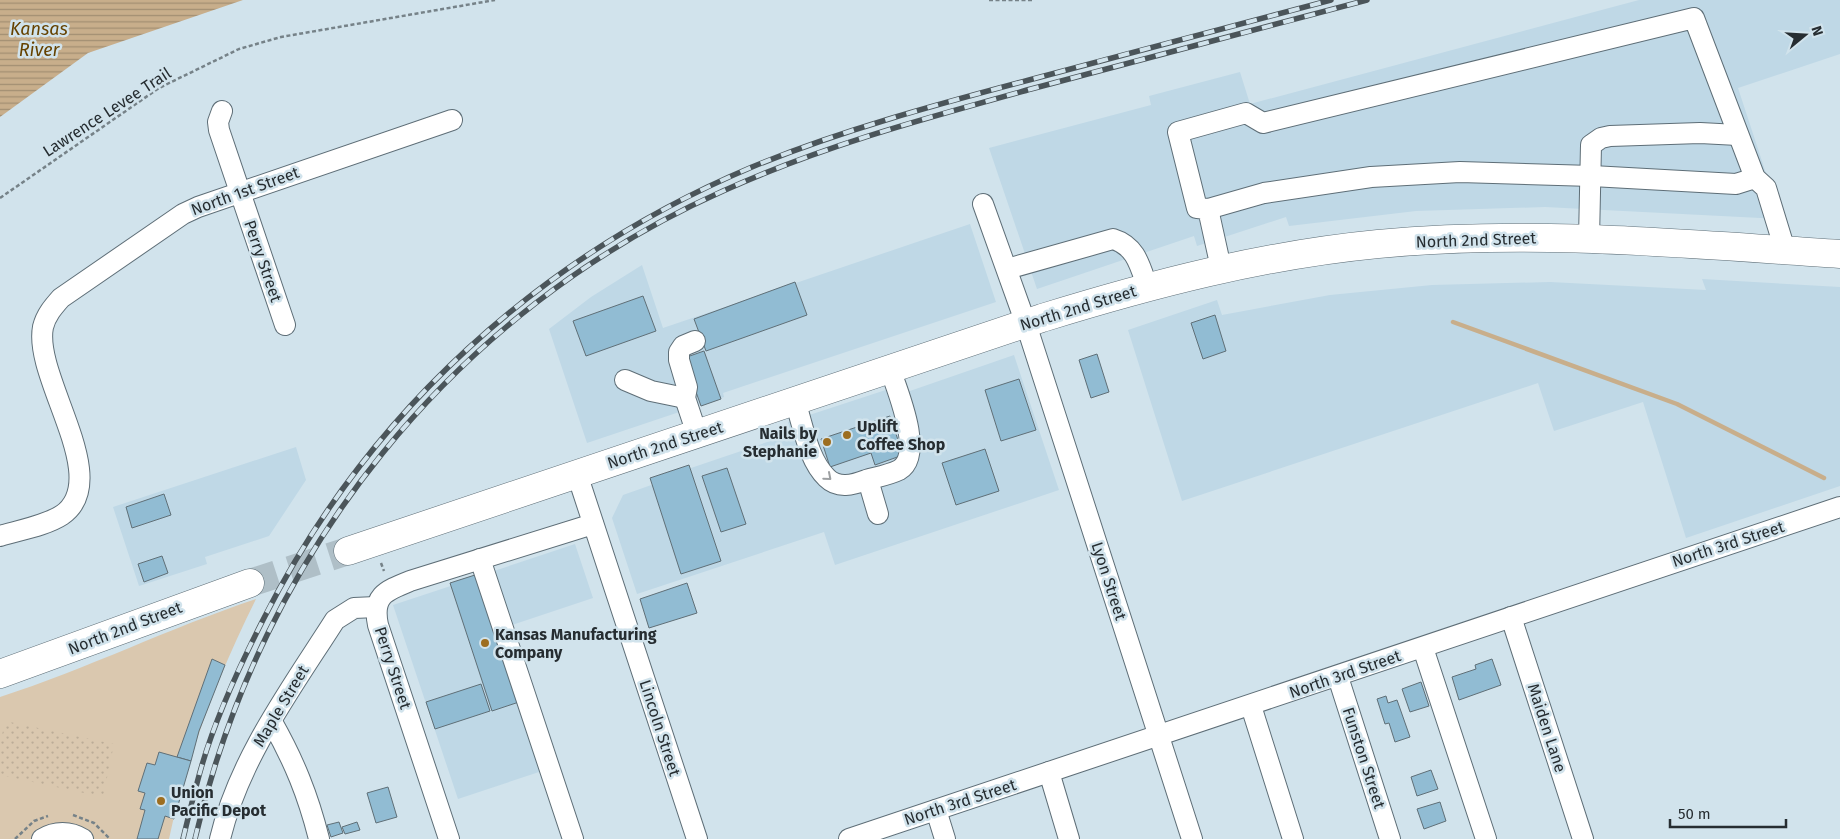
<svg xmlns="http://www.w3.org/2000/svg" width="1840" height="839" font-family="'Fira Sans',sans-serif">
  <style>
    .built { fill: #bfd8e6 }
    .park { fill: #dac8af }
    .garden { fill: url(#garden-dots) }
    .water { fill: url(#water-rules) }
    .lines { fill: none; stroke-linecap: round; stroke-linejoin: round }
    .stream { stroke: #c8ae8b; stroke-width: 4.5 }
    .building { fill: #91bcd3; stroke: #5f6f77 }
    .highway-tunnel { stroke: #afbfc7; stroke-width: 28; stroke-dasharray: 28 14; stroke-linecap: butt }
    .minor-casing { stroke: #5e6e77; stroke-width: 22 }
    .highway-casing { stroke: #5e6e77; stroke-width: 29 }
    .path { stroke: #768288; stroke-width: 2.5; stroke-dasharray: 4 2.5; stroke-linecap: butt }
    .minor { stroke: #fff; stroke-width: 20 }
    .highway { stroke: #fff; stroke-width: 28 }
    .rail-casing { stroke: #4b555a; stroke-width: 5.5 }
    .rail { stroke: #d1e3ec; stroke-width: 4; stroke-dasharray: 11; stroke-linecap: butt }
    .oneway { stroke: #9da0a2 }
    .poi-dot { fill: #9d6e20; stroke: #d1e3ec; stroke-width: 2 }
    .labels { text-anchor: middle; dominant-baseline: central; stroke-width: 5; stroke-linejoin: round; paint-order: stroke }
    .street-label { font-size: 16px; fill: #262d31; stroke: #d1e3ec }
    .poi-label { font-size: 16px; font-weight: bold; fill: #262d31; stroke: #d1e3ec; text-anchor: start }
    .water-label { font-size: 18px; font-style: italic; fill: #654201; stroke: #d1e3ec }
  </style>
  <defs>
    <pattern id="garden-dots" width="8" height="8" patternUnits="userSpaceOnUse" patternTransform="scale(1.25)"><rect width="8" height="8" fill="#dac8af"/><path d="M2 2h.1M6 6h.1" fill="none" stroke="#bbac97" stroke-width="1.8" stroke-linecap="round"/></pattern>
    <pattern id="water-rules" width="6" height="5" patternUnits="userSpaceOnUse" patternTransform="scale(1.25)"><rect width="6" height="5" fill="#c8ae8b"/><path d="M0 2.5h6" fill="none" stroke="#a28e72"/></pattern>
  </defs>
  <rect width="100%" height="100%" fill="#d1e3ec"/>
  <g class="built">
    <polygon points="1639,0 1840,0 1840,54 1738,88 1781,219 1545,207 1416,211 1289,226 1286,217 1197,246 1194,236 1037,289 989,148 1151,105 1149,96 1240,72 1250,104"/>
    <polygon points="970,224 996,302 723,393 724,397 587,443 549,329 591,297 642,265 663,328"/>
    <polygon points="1702,279 1840,287 1840,486 1686,538 1643,402 1554,431 1538,383 1182,501 1128,330 1217,300 1222,315 1330,295 1432,285 1550,282 1706,290"/>
    <polygon points="1014,355 1059,490 835,565 824,532 637,594 612,518 623,495 691,471 691,468 791,434 788,422 904,384 907,392"/>
    <polygon points="296,447 306,480 269,536 205,557 207,564 139,586 113,507"/>
    <polygon points="575,544 593,598 509,626 491,572"/>
    <polygon points="478,577 542,771 458,799 393,605"/>
  </g>
  <path class="park" d="M256 599C219 673 186 758 169 839H0V697C87 669 169 628 256 599Z"/>
  <polygon class="garden" points="5,721 114,744 103,797 0,775 0,745"/>
  <polygon class="water" points="0,0 243,0 88,53 0,117"/>
  <g class="lines">
    <polyline class="stream" points="1453,322 1677,404 1824,478"/>
  </g>
  <g class="building">
    <polygon points="795,282 807,315 706,351 694,319"/>
    <polygon points="643,296 656,331 586,356 573,321"/>
    <polygon points="1215,315 1226,351 1203,359 1191,323"/>
    <polygon points="704,351 721,399 701,406 684,358"/>
    <polygon points="1097,354 1109,392 1091,398 1079,360"/>
    <polygon points="1019,379 1036,430 1001,441 985,390"/>
    <polygon points="890,416 903,455 875,465 871,453 830,467 821,439"/>
    <polygon points="985,449 999,491 956,505 942,463"/>
    <polygon points="689,465 721,561 681,574 650,478"/>
    <polygon points="727,468 746,524 721,532 702,476"/>
    <polygon points="164,494 171,515 132,528 126,507"/>
    <polygon points="162,556 168,573 144,582 138,564"/>
    <polygon points="478,574 519,702 492,711 450,583"/>
    <polygon points="687,583 697,613 649,628 640,599"/>
    <polygon points="212,659 225,665 199,731 191,761 177,757"/>
    <polygon points="1492,659 1501,685 1459,700 1452,677 1476,669 1475,665"/>
    <polygon points="1421,682 1429,706 1410,712 1402,689"/>
    <polygon points="481,684 490,711 435,729 426,702"/>
    <polygon points="1386,696 1388,703 1397,700 1410,737 1395,742 1389,723 1385,724 1377,699"/>
    <polygon points="159,752 191,761 174,819 165,816 158,839 137,839 145,810 140,809 145,793 138,791 147,763 155,765"/>
    <polygon points="1431,770 1438,789 1417,796 1411,777"/>
    <polygon points="388,787 397,817 376,823 367,793"/>
    <polygon points="1440,802 1446,821 1424,829 1417,809"/>
    <polygon points="339,822 343,833 331,837 327,825"/>
    <polygon points="357,822 360,830 345,834 342,827"/>
  </g>
  <g class="lines">
    <polyline class="highway-tunnel" points="250,583 348,551"/>
    <defs>
      <g id="minor">
        <polyline points="222,111 218,122 219,130 285,325"/>
        <polyline points="983,204 1026,324 1192,839"/>
        <polyline points="1208,209 1264,193 1371,177 1460,172 1592,176 1736,184 1755,178"/>
        <polyline points="1589,239 1591,145 1601,138 1610,136 1700,133 1738,135"/>
        <polyline points="1221,268 1208,209 1197,208 1178,132 1246,113 1263,123 1694,18 1755,178 1766,188 1785,250"/>
        <path d="M1007 269 1113 239C1136 246 1140 266 1147 286"/>
        <polyline points="695,341 683,346 679,352 679,360 687,387 685,398 697,434"/>
        <polyline points="625,380 651,391 685,398"/>
        <path d="M795 401C803 425 808 460 827 478 838 489 853 485 866 480 877 477 889 475 899 470 925 455 897 390 890 369"/>
        <polyline points="577,474 697,839"/>
        <polyline points="868,480 878,514"/>
        <path d="M0 536C19 530 45 526 62 515 114 479 33 378 43 327 46 315 53 307 61 298L183 214 198 207 452 120"/>
        <polyline points="480,559 573,839"/>
        <polyline points="1511,617 1583,839"/>
        <polyline points="1423,648 1486,839"/>
        <polyline points="1338,677 1390,839"/>
        <polyline points="1251,706 1293,839"/>
        <path d="M272 722C294 761 308 795 319 839"/>
        <polyline points="1049,772 1069,839"/>
        <polyline points="936,810 945,839"/>
        <path d="M42 839C55 831 70 831 83 839"/>
        <path d="M220 839C239 759 291 689 335 620L354 608 376 607"/>
        <path d="M449 839 378 625C372 596 385 591 410 581L593 524"/>
        <polyline points="849,839 1840,507"/>
      </g>
      <g id="highway">
        <path d="M348 551 1042 318C1152 284 1263 255 1378 244 1532 229 1686 244 1840 254"/>
        <polyline points="0,674 250,583"/>
      </g>
    </defs>
    <use href="#minor" class="minor-casing"/>
    <use href="#highway" class="highway-casing"/>
    <g class="path">
      <polyline points="989,0 1032,0"/>
      <polyline points="0,198 159,88 239,49 281,37 495,0"/>
      <polyline points="381,563 384,571"/>
      <polyline points="73,815 94,823 110,839"/>
      <polyline points="15,839 34,821 48,816"/>
    </g>
    <use href="#minor" class="minor"/>
    <use href="#highway" class="highway"/>
    <defs>
      <g id="rail">
        <path d="M183 839C189 814 195 789 202 765 217 714 240 665 264 618 368 412 541 256 752 167 842 130 935 105 1029 80 1129 53 1230 27 1331 0"/>
        <path d="M195 839C261 553 454 311 723 191 822 146 926 118 1031 89 1143 59 1255 30 1367 0"/>
      </g>
    </defs>
    <use href="#rail" class="rail-casing"/>
    <use href="#rail" class="rail"/>
  </g>
  <defs><path id="oneway-chevron" d="M-2-3.5L2.5 0L-2 3.5" fill="none" stroke-width="1.6" stroke-linecap="round" stroke-linejoin="round" transform="scale(1.25)"/></defs>
  <use class="oneway" href="#oneway-chevron" transform="translate(828 477) rotate(41)"/>
  <g class="poi-dot">
    <circle cx="847" cy="435" r="5"/>
    <circle cx="827" cy="442" r="5"/>
    <circle cx="485" cy="643" r="5"/>
    <circle cx="161" cy="801" r="5"/>
  </g>
  <g class="labels">
    <g class="street-label">
      <text transform="translate(107 112) rotate(-33)">Lawrence Levee Trail</text>
      <text transform="translate(245 191) rotate(-20)">North 1st Street</text>
      <text transform="translate(1476 240) rotate(-2)">North 2nd Street</text>
      <text transform="translate(263 261) rotate(71)">Perry Street</text>
      <text transform="translate(1078 308) rotate(-17)">North 2nd Street</text>
      <text transform="translate(665 445) rotate(-18)">North 2nd Street</text>
      <text transform="translate(1728 544) rotate(-18)">North 3rd Street</text>
      <text transform="translate(1109 581) rotate(72)">Lyon Street</text>
      <text transform="translate(125 628) rotate(-21)">North 2nd Street</text>
      <text transform="translate(393 668) rotate(72)">Perry Street</text>
      <text transform="translate(1345 674) rotate(-19)">North 3rd Street</text>
      <text transform="translate(281 706) rotate(-59)">Maple Street</text>
      <text transform="translate(660 728) rotate(72)">Lincoln Street</text>
      <text transform="translate(1547 728) rotate(72)">Maiden Lane</text>
      <text transform="translate(1364 758) rotate(72)">Funston Street</text>
      <text transform="translate(960 802) rotate(-18)">North 3rd Street</text>
    </g>
    <g class="poi-label">
      <text x="857" y="426">Uplift<tspan x="857" dy="18">Coffee Shop</tspan></text>
      <text x="817" y="433" text-anchor="end">Nails by<tspan x="817" dy="18">Stephanie</tspan></text>
      <text x="495" y="634">Kansas Manufacturing<tspan x="495" dy="18">Company</tspan></text>
      <text x="171" y="792">Union<tspan x="171" dy="18">Pacific Depot</tspan></text>
    </g>
    <g class="water-label">
      <text x="39" y="29">Kansas<tspan x="39" dy="21">River</tspan></text>
    </g>
  </g>
  <g transform="translate(1805 35) rotate(72)" stroke="#d1e3ec" stroke-width="4" paint-order="stroke">
  <path d="M0-4L9 19L0 12L-9 19Z" fill="#262d31"/>
  <text y="-8" font-size="14" font-weight="bold" text-anchor="middle" fill="#262d31">N</text>
  </g>
  <path d="M1670 819v8h116v-8" fill="none" stroke="#262d31" stroke-width="2.5"/>
  <text x="1678" y="819" font-size="15" fill="#262d31" stroke="#d1e3ec" stroke-width="4" paint-order="stroke">50 m</text>
</svg>
